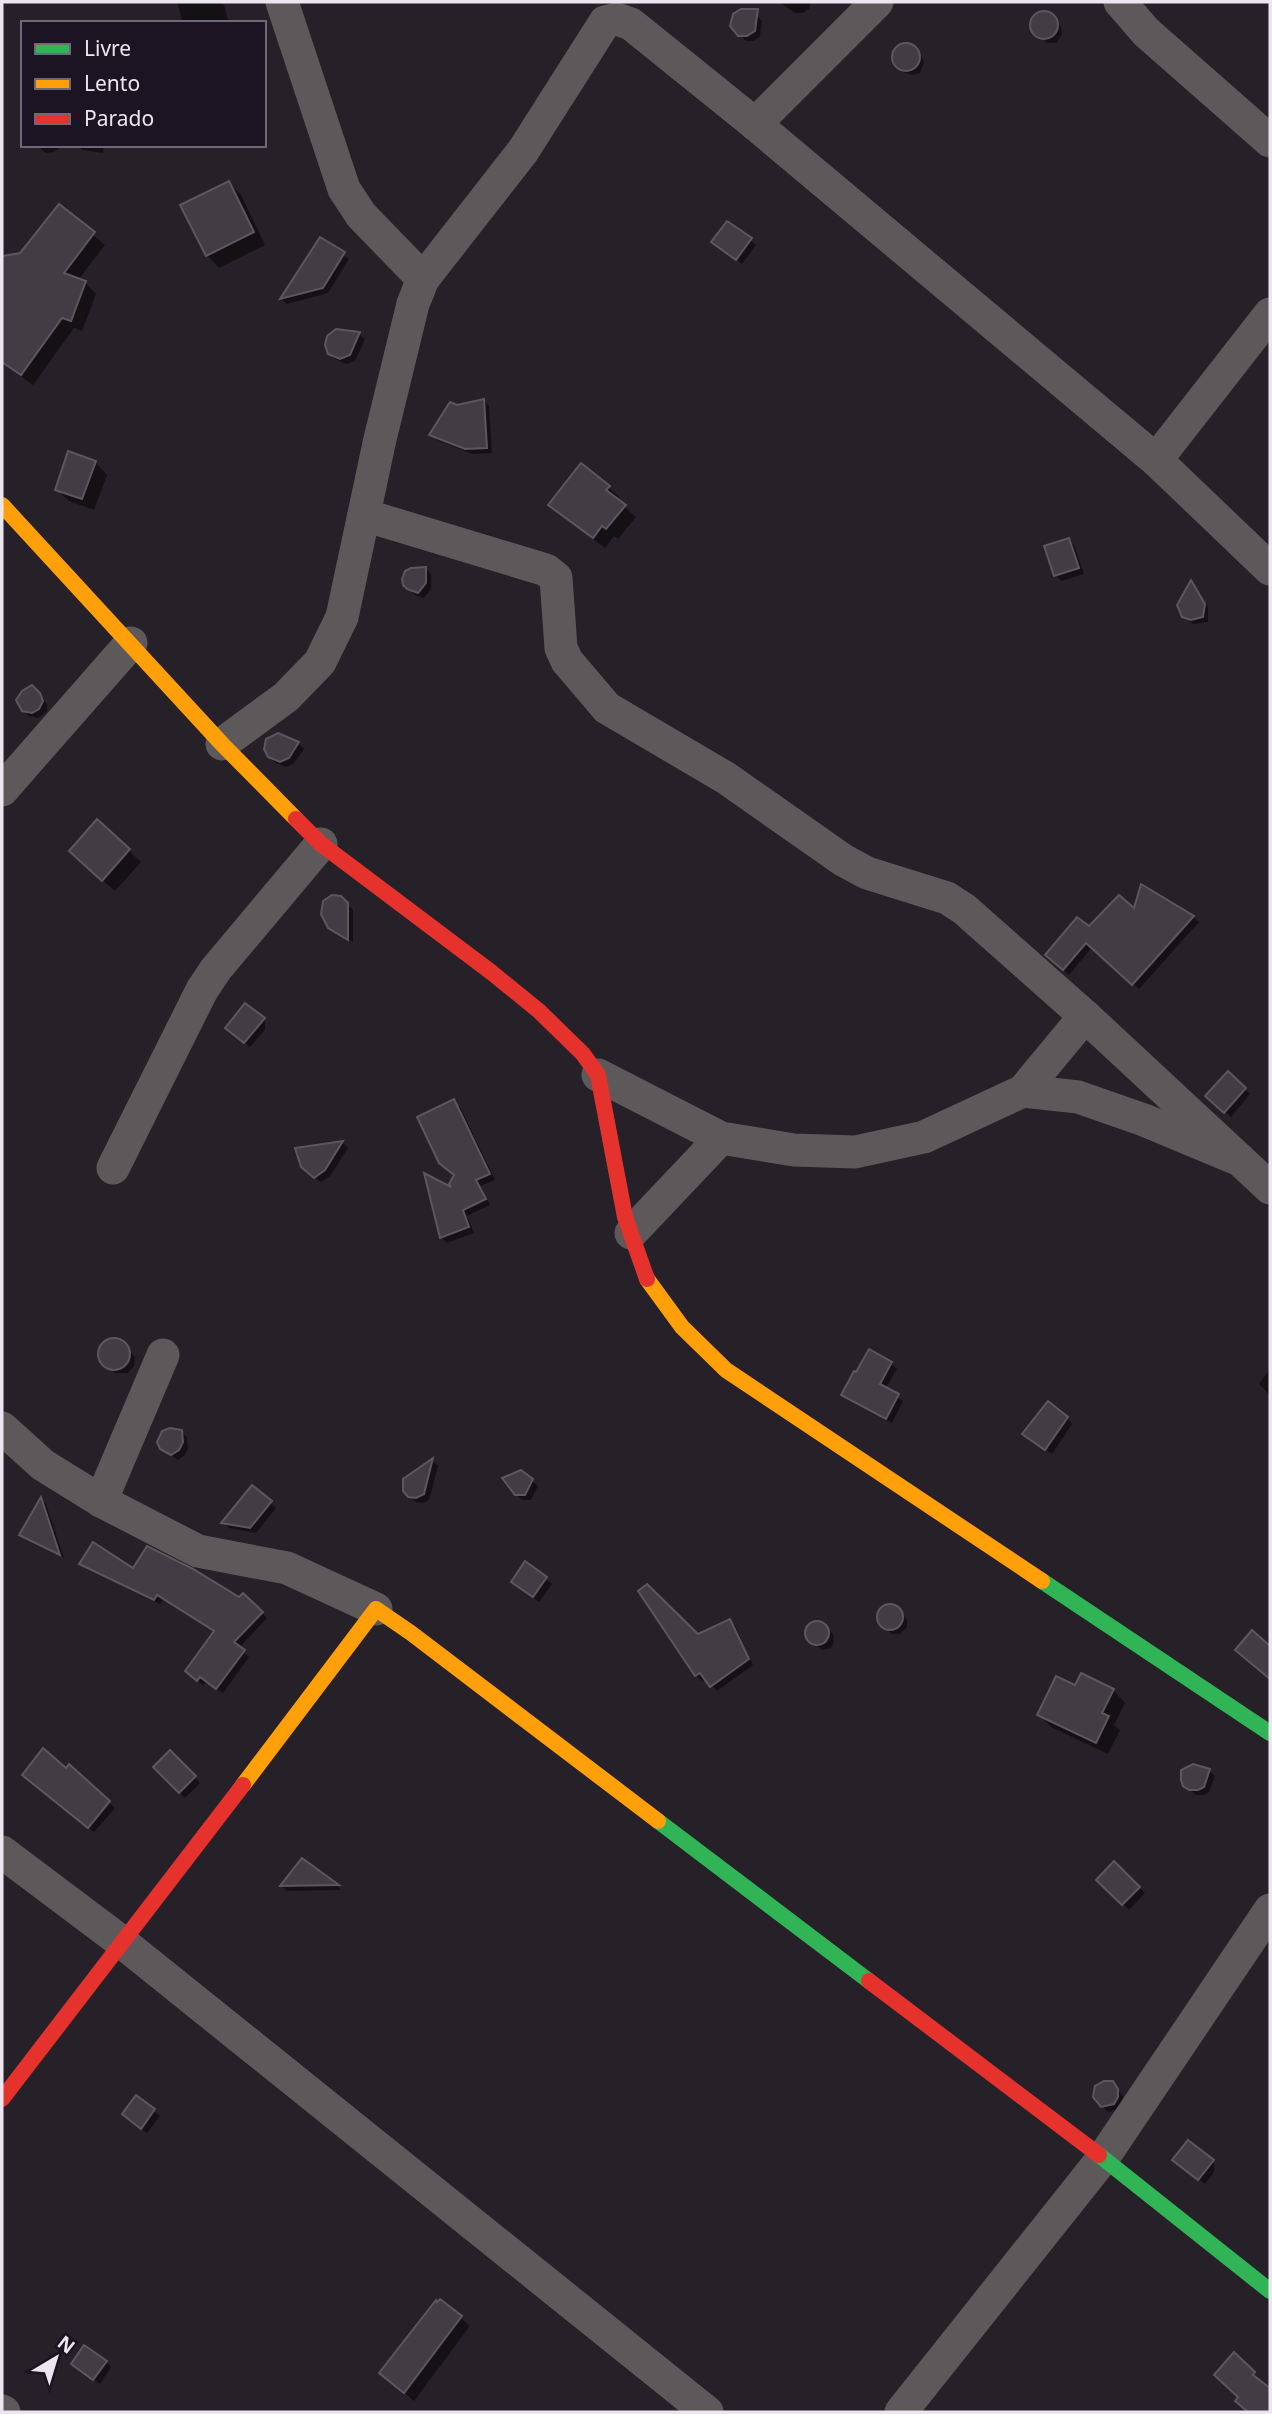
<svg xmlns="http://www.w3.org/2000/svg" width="1272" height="2414" font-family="'Noto Sans',sans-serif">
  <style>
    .shadow { fill: #0007 }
    .building { fill: #423d44; stroke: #5c575e; stroke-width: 2 }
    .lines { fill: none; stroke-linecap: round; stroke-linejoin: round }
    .street { stroke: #5d595b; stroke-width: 33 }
    .fast { stroke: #30b455; stroke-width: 16 }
    .slow { stroke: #ff9f0a; stroke-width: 16 }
    .jam { stroke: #e5322d; stroke-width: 16 }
  </style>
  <rect width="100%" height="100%" fill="#262028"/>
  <g class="shadow">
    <polygon points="177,2 221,2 224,5 229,23 183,23"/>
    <polygon points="779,2 810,2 809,9 803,13 795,13"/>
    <polygon points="1042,13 1049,14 1061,27 1062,34 1057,43 1047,43 1033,28 1035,16"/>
    <polygon points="756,15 762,21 760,36 754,41 746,41 731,26"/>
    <polygon points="908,45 921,55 924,62 920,73 913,75 905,73 899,67 894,56 897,49"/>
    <polygon points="36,145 63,145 54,152 46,153"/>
    <polygon points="77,145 104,145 103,153 82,150"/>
    <polygon points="229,183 241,195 265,245 219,268 207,255"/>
    <polygon points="59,206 105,245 78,280 85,282 96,294 82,331 74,328 33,385 2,363 2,260 4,257 21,254"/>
    <polygon points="320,239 349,259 328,293 287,304 282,299"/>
    <polygon points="750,240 756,245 742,264 719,248"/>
    <polygon points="337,331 359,334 365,339 355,361 347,364 335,359 329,353"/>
    <polygon points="484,401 489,406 492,453 472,454 437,440 431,434 457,407"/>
    <polygon points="95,462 107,475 94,510 69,501 57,489"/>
    <polygon points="608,487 620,498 618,501 636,517 618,539 614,536 605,548 562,516 550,505"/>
    <polygon points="1069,540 1074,545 1084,574 1061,581 1056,575"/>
    <polygon points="425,568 431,574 431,589 424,598 415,595 405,584"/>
    <polygon points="1191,583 1208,607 1208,622 1193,624 1184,616"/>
    <polygon points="37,693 47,704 47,711 38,718 29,716 23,710"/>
    <polygon points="298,743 304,749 294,763 287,767 275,763 269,756"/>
    <polygon points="97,821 141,862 115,891 83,863"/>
    <polygon points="1142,887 1193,917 1199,922 1139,989 1092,947 1069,975 1047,955 1089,928 1135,911"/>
    <polygon points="347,904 353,910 353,942 331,928"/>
    <polygon points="259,1015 265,1021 265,1030 250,1047 233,1033"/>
    <polygon points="1228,1074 1250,1094 1231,1117 1208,1096"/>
    <polygon points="454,1101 460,1107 495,1180 480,1186 490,1205 467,1216 474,1233 447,1243 441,1237 455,1191 456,1176"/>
    <polygon points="343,1143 348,1148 330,1176 321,1182 305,1170 298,1150"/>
    <polygon points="114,1339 123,1343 135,1357 134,1366 128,1373 115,1373 102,1360 102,1346"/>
    <polygon points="891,1363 897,1369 885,1389 903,1401 892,1423 848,1400 843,1395"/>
    <polygon points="1270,1369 1270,1395 1259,1384"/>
    <polygon points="1067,1418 1072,1424 1052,1454 1030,1439"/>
    <polygon points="181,1432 187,1437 188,1449 184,1456 178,1460 161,1448"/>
    <polygon points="433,1461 438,1466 429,1500 423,1503 416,1502 404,1491 405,1480"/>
    <polygon points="532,1481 538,1486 531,1500 522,1500 516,1494"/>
    <polygon points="41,1499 46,1504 64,1558 27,1540 21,1534"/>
    <polygon points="270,1503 276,1508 256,1533 229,1528 224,1523"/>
    <polygon points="81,1564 134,1571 239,1599 243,1595 267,1618 239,1648 249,1657 223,1693 207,1682 203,1685 193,1676 215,1632 163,1599 160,1604 87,1569"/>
    <polygon points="526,1564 552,1584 539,1602 518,1587"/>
    <polygon points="641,1592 698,1636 730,1621 735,1626 753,1665 717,1691 706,1678 702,1681 696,1675"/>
    <polygon points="886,1606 897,1607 907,1620 907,1627 900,1634 892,1634 880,1623 878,1615"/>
    <polygon points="819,1623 833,1634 834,1641 831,1648 822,1650 807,1638 810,1624"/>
    <polygon points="1113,1690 1125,1703 1114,1725 1120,1730 1108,1754 1051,1727 1039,1714"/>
    <polygon points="170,1753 200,1783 185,1798 155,1767"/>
    <polygon points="69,1767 115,1808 94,1832 30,1780 67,1771"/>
    <polygon points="1209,1771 1215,1776 1209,1792 1204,1795 1196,1795 1184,1785"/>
    <polygon points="302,1860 337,1886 341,1890 287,1891 282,1886"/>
    <polygon points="1114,1864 1145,1893 1129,1910 1099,1880"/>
    <polygon points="1112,2083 1123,2096 1123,2103 1119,2109 1108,2112 1102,2106"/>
    <polygon points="137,2098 160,2116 147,2133 130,2120"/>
    <polygon points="1208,2157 1214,2163 1214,2172 1205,2184 1180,2165"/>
    <polygon points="460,2317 470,2326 414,2401 381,2373"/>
    <polygon points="106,2362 111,2367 100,2384 78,2369"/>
  </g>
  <g class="building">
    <polygon points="741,9 758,9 755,31 747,36 738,36 730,26 733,14"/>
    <circle cx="1044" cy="25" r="14"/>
    <circle cx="906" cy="57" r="14"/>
    <polygon points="229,181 254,232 206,256 180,205"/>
    <polygon points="59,204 95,232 64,273 86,281 71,321 62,318 21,375 2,362 2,256 20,253"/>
    <polygon points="727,221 752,238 736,260 711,242"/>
    <polygon points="320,237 345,252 323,288 280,299"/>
    <polygon points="336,329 360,332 350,355 340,359 328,354 325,345 327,336"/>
    <polygon points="484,399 487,448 465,449 429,435 450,402 457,405"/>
    <polygon points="68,451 96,461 82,499 55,490"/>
    <polygon points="581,463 610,486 606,490 626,505 606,529 602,526 593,538 548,505"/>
    <polygon points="1069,538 1079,568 1054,576 1044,546"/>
    <polygon points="426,567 426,583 418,593 407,589 403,585 402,579 405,571 411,568"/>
    <polygon points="1191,580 1205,604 1203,617 1191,620 1182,617 1177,605"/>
    <polygon points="32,685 40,693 43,701 39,709 32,713 22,711 16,700 22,691"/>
    <polygon points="278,733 299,742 289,758 280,762 268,757 264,749 266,739"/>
    <polygon points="97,819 130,849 102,881 69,851"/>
    <polygon points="1141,884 1194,916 1132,985 1086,943 1063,970 1045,955 1077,917 1089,926 1119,895 1134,908"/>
    <polygon points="332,895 341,896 348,903 348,940 328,928 321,914 323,901"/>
    <polygon points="245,1003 265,1018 244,1043 225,1028"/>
    <polygon points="1228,1071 1246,1088 1224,1113 1205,1096"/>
    <polygon points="454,1099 490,1174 476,1180 486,1199 463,1210 469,1227 440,1238 424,1173 451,1187 449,1184 454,1175 439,1163 417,1117"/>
    <polygon points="343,1141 325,1170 314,1178 301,1167 295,1148"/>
    <circle cx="114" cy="1354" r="16"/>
    <polygon points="869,1349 892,1362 880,1384 899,1394 886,1419 841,1395 854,1371 856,1372"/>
    <polygon points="1048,1401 1068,1417 1045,1450 1022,1434"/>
    <polygon points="170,1428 182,1430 183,1442 179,1450 171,1455 160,1449 157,1442 162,1431"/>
    <polygon points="433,1458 424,1494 416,1498 408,1497 403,1491 403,1479"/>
    <polygon points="521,1470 533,1479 525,1495 515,1495 502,1478"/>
    <polygon points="252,1485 272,1501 250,1528 221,1523"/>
    <polygon points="41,1497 60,1555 19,1535"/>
    <polygon points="93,1542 133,1568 147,1546 193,1569 239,1597 243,1593 263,1612 234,1642 245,1650 216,1689 200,1677 197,1681 185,1671 214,1631 157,1595 154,1600 79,1564"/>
    <polygon points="525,1561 547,1577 533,1597 511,1582"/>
    <polygon points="647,1584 698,1634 730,1619 749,1659 710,1687 700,1673 695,1676 638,1591"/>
    <circle cx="890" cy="1617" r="13"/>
    <circle cx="817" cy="1633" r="12"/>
    <polygon points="1252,1630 1270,1646 1270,1679 1235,1650"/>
    <polygon points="1081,1673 1114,1689 1102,1713 1109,1716 1096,1743 1037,1715 1056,1676 1075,1685"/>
    <polygon points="43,1748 66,1768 69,1764 110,1801 88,1828 22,1775"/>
    <polygon points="170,1750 196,1776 179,1793 153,1767"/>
    <polygon points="1193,1764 1210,1769 1204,1787 1198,1790 1189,1790 1183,1786 1181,1780 1181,1770"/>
    <polygon points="302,1858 339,1885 280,1886"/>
    <polygon points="1114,1861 1140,1887 1122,1905 1096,1880"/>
    <polygon points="1104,2081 1113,2081 1118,2089 1118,2097 1114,2104 1101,2107 1093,2097 1094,2091 1095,2086"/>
    <polygon points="136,2095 155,2109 141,2129 122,2114"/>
    <polygon points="1188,2140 1214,2160 1198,2180 1172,2160"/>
    <polygon points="440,2299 462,2316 404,2393 379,2373 436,2300 437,2302"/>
    <polygon points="84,2345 107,2361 93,2380 71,2364"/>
    <polygon points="1234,2352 1255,2372 1253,2375 1270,2388 1270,2412 1248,2412 1235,2401 1238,2397 1214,2375"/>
  </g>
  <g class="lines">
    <g class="street">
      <polyline points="282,2 344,189 361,215 423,279"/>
      <polyline points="877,2 755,124 1156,460 1270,569"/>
      <polyline points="1120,2 1146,32 1270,141"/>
      <polyline points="1156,460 1270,314"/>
      <polyline points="364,515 546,570 556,578 561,648 567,661 607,708 726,778 843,860 867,873 947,898 964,909 1085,1016 1240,1160"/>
      <polyline points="222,744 286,697 320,662 342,617 380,439 413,304 423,279 523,151 605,22 617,19 631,24 755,124"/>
      <polyline points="2,790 131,643"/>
      <polyline points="598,1075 721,1138 794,1150 855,1152 924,1137 1023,1091 1078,1097 1144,1120 1240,1160 1270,1188"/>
      <polyline points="1023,1091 1085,1016"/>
      <polyline points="113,1168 202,990 216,969 321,844"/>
      <polyline points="631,1233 721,1138"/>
      <polyline points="2,1428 43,1465 101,1501 198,1551 287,1568 376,1609"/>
      <polyline points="101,1501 163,1355"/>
      <polyline points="2,1852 123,1943 707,2412"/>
      <polyline points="2,2411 4,2412"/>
      <polyline points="901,2412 1103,2158 1270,1910"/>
    </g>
    <g class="fast">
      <polyline points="1042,1581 1270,1733"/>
      <polyline points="658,1821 869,1981"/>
      <polyline points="1099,2155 1270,2291"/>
    </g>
    <g class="slow">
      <polyline points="2,505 222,744 296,819"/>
      <polyline points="647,1279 682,1327 726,1370 1042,1581"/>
      <polyline points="243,1785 376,1609 411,1633 658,1821"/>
    </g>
    <g class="jam">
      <polyline points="296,819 321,844 491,972 539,1011 583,1054 598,1075 625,1217 647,1279"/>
      <polyline points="869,1981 1099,2155"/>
      <polyline points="2,2099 243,1785"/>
    </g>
  </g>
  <rect width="1272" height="2414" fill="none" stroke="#ece6f0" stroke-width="7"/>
  <rect x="21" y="21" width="245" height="126" fill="#1d1423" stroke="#706875" stroke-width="2"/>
  <rect x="35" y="44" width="35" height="10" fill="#30b455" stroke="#706875" stroke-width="2"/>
  <text x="84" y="56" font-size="21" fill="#ece6f0">Livre</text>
  <rect x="35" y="79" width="35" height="10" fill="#ff9f0a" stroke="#706875" stroke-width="2"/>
  <text x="84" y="91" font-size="21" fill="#ece6f0">Lento</text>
  <rect x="35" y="114" width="35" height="10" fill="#e5322d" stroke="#706875" stroke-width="2"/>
  <text x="84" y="126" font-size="21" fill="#ece6f0">Parado</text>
  <g transform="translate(56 2358) rotate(38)" stroke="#1d1423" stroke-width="5" paint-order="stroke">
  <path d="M0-5L12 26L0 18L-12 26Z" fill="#ece6f0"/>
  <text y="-10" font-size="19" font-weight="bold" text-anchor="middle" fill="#ece6f0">N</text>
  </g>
</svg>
